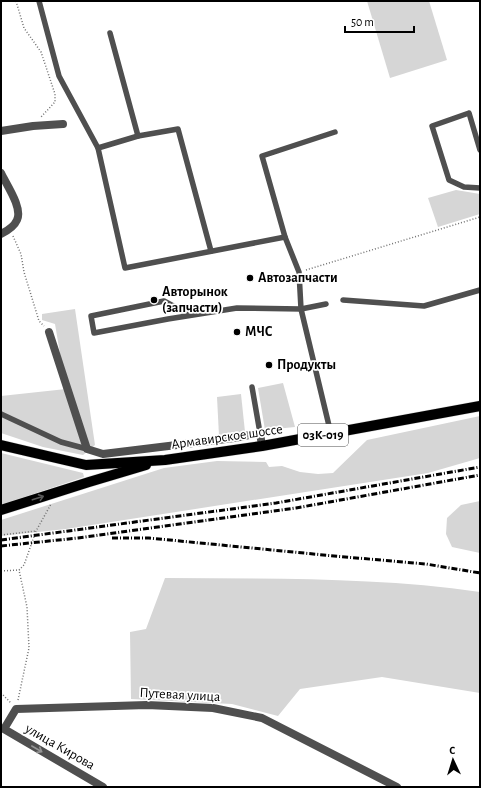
<svg xmlns="http://www.w3.org/2000/svg" width="481" height="788" font-family="'Alegreya Sans',sans-serif">
  <style>
    .green { fill: #d6d6d6 }
    .lines { fill: none; stroke-linecap: round; stroke-linejoin: round }
    .primary-casing { stroke: #dbdbdb; stroke-width: 11 }
    .path { stroke: #717171; stroke-width: 1.5; stroke-dasharray: 1 2; stroke-linecap: butt }
    .lane { stroke: #4f4f4f; stroke-width: 5.5 }
    .street { stroke: #4f4f4f; stroke-width: 8 }
    .primary { stroke: #000; stroke-width: 10 }
    .rail { stroke: #000; stroke-width: 3; stroke-dasharray: 6 2 1 2; stroke-linecap: butt }
    .oneway { stroke: #595959 }
    .oneway2 { stroke: #959595 }
    .poi-dot { fill: #000; stroke: #fff; stroke-width: 1.5 }
    .labels { text-anchor: middle; dominant-baseline: central; stroke-width: 3.5; stroke-linejoin: round; paint-order: stroke }
    .shield { fill: #fff; stroke: #4c4c4c; stroke-width: 1 }
    .shield-label { font-size: 13px; font-weight: bold; fill: #000 }
    .poi-label { font-size: 14px; font-weight: bold; fill: #000; stroke: #fff; text-anchor: start }
    .street-label { font-size: 14px; fill: #000; stroke: #fff }
  </style>
  <rect width="100%" height="100%" fill="#fff"/>
  <g class="green">
    <polygon points="367,1 429,1 447,60 390,78"/>
    <polygon points="456,190 480,194 480,214 438,227 428,198"/>
    <polygon points="75,309 95,445 83,455 43,447 1,433 1,396 66,389 55,324 42,320 42,314"/>
    <polygon points="283,383 295,427 265,430 258,388"/>
    <polygon points="241,394 245,432 219,436 217,397"/>
    <polygon points="480,416 480,458 428,473 66,529 1,536 1,520 164,468 217,461 266,462 269,467 282,466 300,472 318,474 333,473 367,440"/>
    <polygon points="1,453 83,473 84,477 1,505"/>
    <polygon points="480,501 480,553 452,547 446,534 447,518 461,505"/>
    <path d="M165 578C270 579 376 577 480 592V693L382 677 300 689 278 716 232 704 131 699 130 632 146 629Z"/>
  </g>
  <g class="lines">
    <defs>
      <g id="primary">
        <polyline points="1,445 86,465 165,460 262,446 480,406"/>
        <polyline points="1,510 89,482 146,465"/>
      </g>
    </defs>
    <use href="#primary" class="primary-casing"/>
    <g class="path">
      <polyline points="16,1 24,28 41,52 55,94 55,102 41,117"/>
      <polyline points="13,236 21,254 24,272 39,321 44,326"/>
      <polyline points="306,270 480,217"/>
      <polyline points="1,535 36,531"/>
      <polyline points="1,571 19,570 24,565 36,531 51,504"/>
      <polyline points="1,693 11,703"/>
      <polyline points="18,700 29,648 27,607 19,570"/>
    </g>
    <g class="lane">
      <polyline points="39,1 59,76 98,148 125,268 285,237 299,272 301,309 331,434"/>
      <polyline points="110,33 138,136"/>
      <polyline points="98,148 138,136 178,129 211,251"/>
      <polyline points="480,150 469,113 432,126 449,180 464,187 480,188"/>
      <polyline points="285,237 262,156 335,132"/>
      <polyline points="343,300 424,306 480,290"/>
      <polyline points="190,315 164,301 91,316 94,333 168,319 237,308 301,309 326,304"/>
      <polyline points="252,387 260,433"/>
      <polyline points="1,414 61,442 87,449"/>
    </g>
    <g class="street">
      <polyline points="1,131 33,126 63,124"/>
      <path d="M1 173C6 184 23 208 17 220 14 227 7 231 1 234"/>
      <polyline points="49,332 87,449 103,454 234,438 260,433 262,446"/>
      <polyline points="103,787 4,729 16,709 147,705 213,708 262,718 397,787"/>
    </g>
    <use href="#primary" class="primary"/>
    <g class="rail">
      <polyline points="112,538 149,538 334,556 426,564 480,573"/>
      <polyline points="1,540 276,503 480,467"/>
      <polyline points="1,546 78,538 296,508 480,475"/>
    </g>
  </g>
  <defs><path id="oneway-shaft" d="M-6 0H5M1.5-3L5.5 0L1.5 3" fill="none" stroke-width="1.6" stroke-linecap="round" stroke-linejoin="round"/></defs>
  <use class="oneway" href="#oneway-shaft" transform="translate(38 498) rotate(-18)"/>
  <use class="oneway2" href="#oneway-shaft" transform="translate(37 749) rotate(30)"/>
  <g class="poi-dot">
    <circle cx="250" cy="278" r="4"/>
    <circle cx="154" cy="300" r="4"/>
    <circle cx="237" cy="332" r="4"/>
    <circle cx="269" cy="365" r="4"/>
  </g>
  <g class="labels">
    <rect class="shield" x="298" y="424" width="50" height="22" rx="3"/>
    <g class="shield-label">
      <text x="323" y="435">03К-019</text>
    </g>
    <g class="poi-label">
      <text x="258" y="278">Автозапчасти</text>
      <text x="162" y="292">Авторынок<tspan x="162" dy="16">(запчасти)</tspan></text>
      <text x="245" y="332">МЧС</text>
      <text x="277" y="365">Продукты</text>
    </g>
    <g class="street-label">
      <text transform="translate(227 437) rotate(-8)">Армавирское шоссе</text>
      <text transform="translate(180 695) rotate(3)">Путевая улица</text>
      <text transform="translate(60 747) rotate(30)">улица Кирова</text>
    </g>
  </g>
  <rect width="481" height="788" fill="none" stroke="#000000" stroke-width="4"/>
  <g transform="translate(453 760) rotate(356)" stroke="#ffffff" stroke-width="3" paint-order="stroke">
  <path d="M0-3L7 15L0 10L-7 15Z" fill="#000000"/>
  <text y="-6" font-size="11" font-weight="bold" text-anchor="middle" fill="#000000">С</text>
  </g>
  <path d="M345 26v6h69v-6" fill="none" stroke="#000000" stroke-width="2"/>
  <text x="351" y="26" font-size="12" fill="#000000" stroke="#ffffff" stroke-width="3" paint-order="stroke">50 m</text>
</svg>
